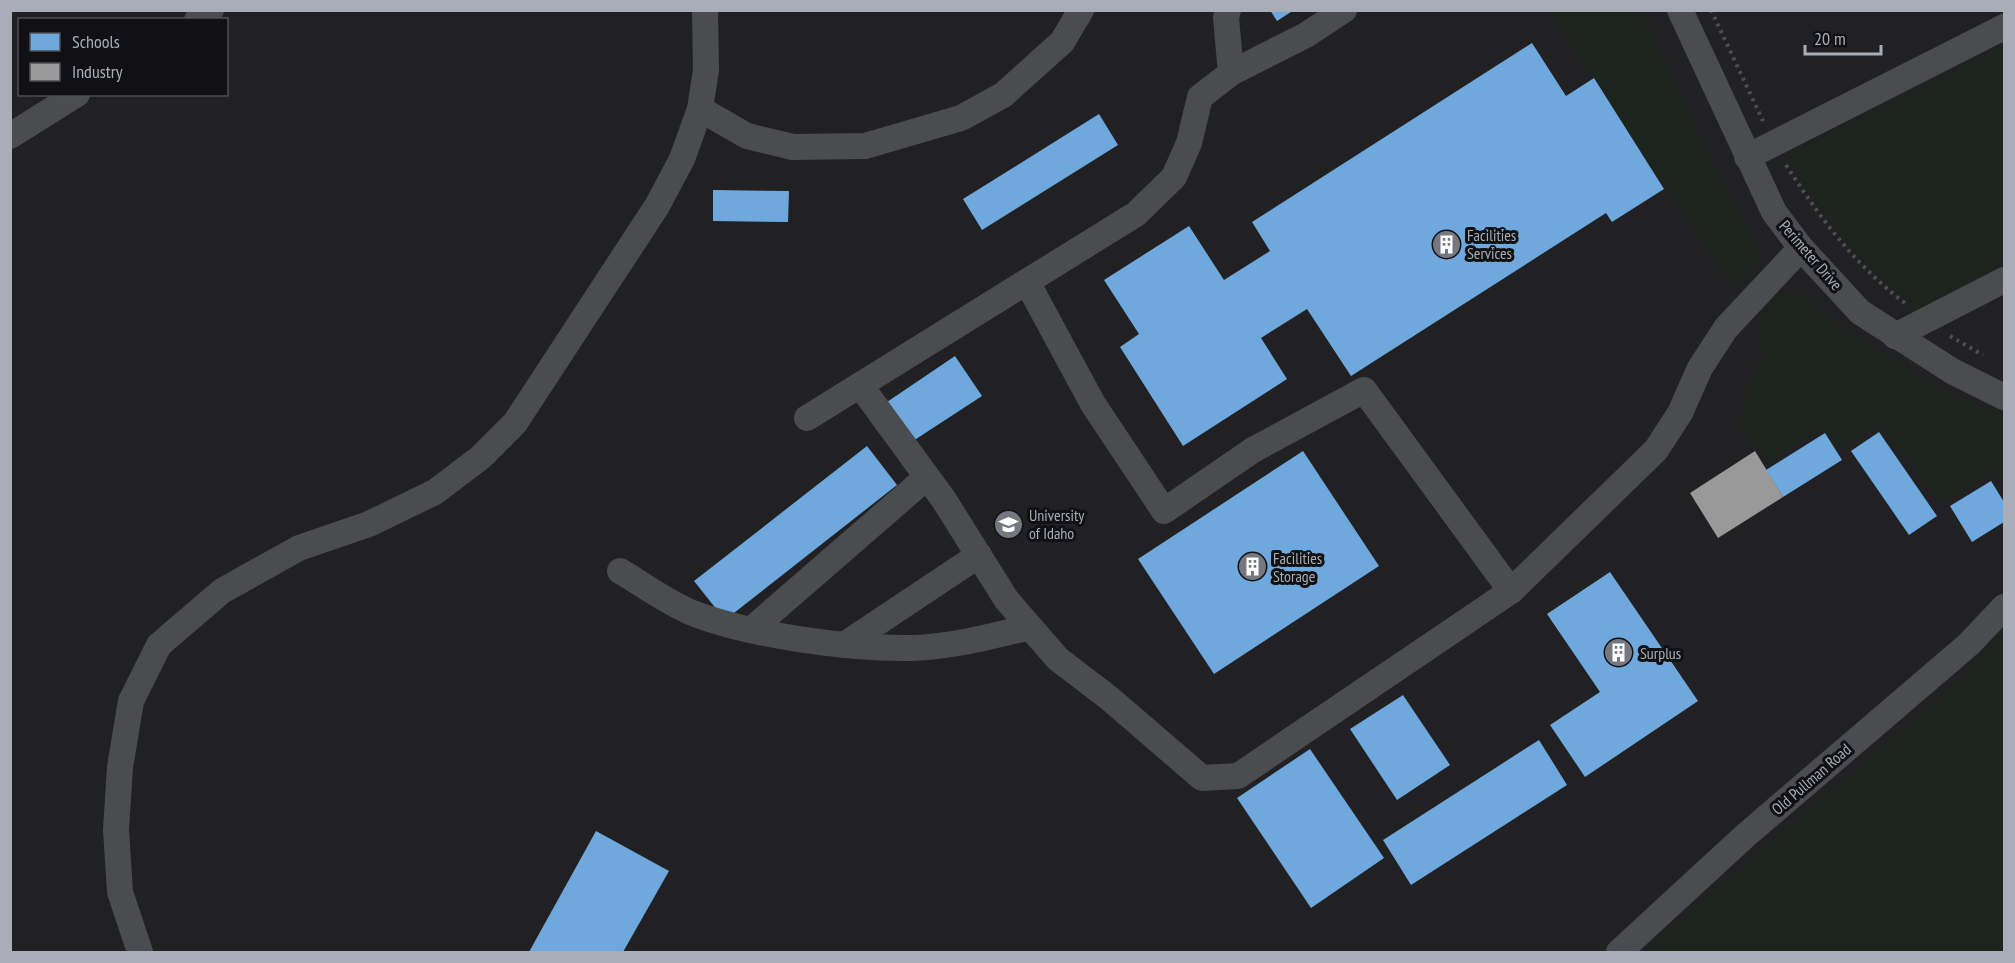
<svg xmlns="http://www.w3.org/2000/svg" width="2015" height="963" font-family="'PT Sans Narrow',sans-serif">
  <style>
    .built { fill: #212123; fill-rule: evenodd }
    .green { fill: #1d241e }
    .schools { fill: #6fa8dc }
    .industry { fill: #999 }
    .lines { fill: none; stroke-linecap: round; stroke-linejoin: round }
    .path { stroke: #4d4e52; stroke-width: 4; stroke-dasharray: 3 4.5; stroke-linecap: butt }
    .minor { stroke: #4b4c50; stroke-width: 26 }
    .labels { text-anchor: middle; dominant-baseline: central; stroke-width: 6; stroke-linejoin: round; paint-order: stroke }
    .poi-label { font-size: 16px; fill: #a8adb8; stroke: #111113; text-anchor: start }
    .street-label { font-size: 16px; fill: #a8adb8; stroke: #111113 }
  </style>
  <rect width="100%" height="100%" fill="#171717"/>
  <path class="built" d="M11 11H2004V952H11ZM20 20H226V94H20Z"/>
  <g class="green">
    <polygon points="1548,11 1641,11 1714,166 1762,256 1737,287 1707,250"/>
    <path d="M2004 44V271L1922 312C1858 264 1828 223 1785 156Z"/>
    <path d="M1784 290H1792L1805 296 1835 322 1950 393 2004 414V480L1996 470 1943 503 1879 424 1839 450 1822 428 1766 463 1738 419 1763 354 1755 343C1758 321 1763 301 1784 290Z"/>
    <polygon points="2004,625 2004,952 1642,952 1963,677"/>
  </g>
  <g class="schools">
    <polygon points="1270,10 1294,10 1277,21"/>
    <polygon points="1532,43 1566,96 1594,78 1664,189 1612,222 1606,213 1351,376 1307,309 1261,338 1287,379 1183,446 1120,347 1139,334 1104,280 1189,226 1224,280 1270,251 1252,222"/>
    <polygon points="1099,114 1118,145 982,230 963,199"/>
    <polygon points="713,190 789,191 788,222 713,221"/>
    <polygon points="955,356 982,396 913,441 887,402"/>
    <polygon points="1879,432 1937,516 1909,535 1851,451"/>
    <polygon points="1825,433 1842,460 1783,497 1766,470"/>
    <polygon points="867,446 897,485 725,620 694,581"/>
    <polygon points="1303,451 1379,566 1214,674 1138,559"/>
    <polygon points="1991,481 2004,502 2004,522 1972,542 1950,506"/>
    <polygon points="1610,572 1698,701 1585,777 1550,725 1600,692 1547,614"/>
    <polygon points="1403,695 1450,765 1397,800 1350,729"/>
    <polygon points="1539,740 1567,785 1411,885 1383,840"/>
    <polygon points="1310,749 1384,858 1311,908 1237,798"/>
    <polygon points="596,831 669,871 623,952 529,952"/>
  </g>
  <polygon class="industry" points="1755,451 1783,497 1718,538 1690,493"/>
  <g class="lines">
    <g class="path">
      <polyline points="1711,10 1763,121"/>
      <path d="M1786 165C1820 218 1855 265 1906 304"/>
      <polyline points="1950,336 1983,355"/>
    </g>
    <g class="minor">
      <polyline points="1228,10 1226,18 1231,73"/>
      <polyline points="1680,10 1774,212 1801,248 1860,312 1952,371 2004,397"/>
      <polyline points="197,20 211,10"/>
      <polyline points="700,109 747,136 793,147 865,146 961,118 1003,95 1062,42 1081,10"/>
      <polyline points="10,136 77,94"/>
      <polyline points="1747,157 2004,27"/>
      <polyline points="1027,282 1093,404 1164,511 1253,450 1364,390 1511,591 1656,450 1680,413 1700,368 1726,328 1801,248"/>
      <polyline points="1895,336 2004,280"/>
      <polyline points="860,385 944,500 1006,599 1030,627 1058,659 1109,698 1202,778 1238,776 1511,591"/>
      <polyline points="807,418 1136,214 1174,177 1189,143 1200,97 1231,73 1306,35 1344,10"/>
      <path d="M620 571C644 585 669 604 695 614 754 636 849 649 912 648 952 647 992 636 1030 627"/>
      <polyline points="752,629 927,477"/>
      <polyline points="844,645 979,555"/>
      <polyline points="140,952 120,892 116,830 120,767 131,701 159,645 222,591 299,548 369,524 435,492 481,457 515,423 657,206 682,159 700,109 706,70 705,10"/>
      <polyline points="1619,952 1746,835 1969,644 2004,607"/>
    </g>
  </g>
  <defs>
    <symbol id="building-disc" viewBox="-11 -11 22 22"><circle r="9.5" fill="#757880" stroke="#111113"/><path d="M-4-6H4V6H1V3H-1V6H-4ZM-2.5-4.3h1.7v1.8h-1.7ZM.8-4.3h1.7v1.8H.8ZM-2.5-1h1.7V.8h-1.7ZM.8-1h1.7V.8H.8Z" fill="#fff"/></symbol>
    <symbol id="university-disc" viewBox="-11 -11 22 22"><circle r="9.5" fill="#757880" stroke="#111113"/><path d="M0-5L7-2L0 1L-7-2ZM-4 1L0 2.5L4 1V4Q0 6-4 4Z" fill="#fff"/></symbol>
  </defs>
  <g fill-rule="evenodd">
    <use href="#building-disc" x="1430" y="228" width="33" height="33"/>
    <use href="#university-disc" x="992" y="508" width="33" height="33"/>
    <use href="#building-disc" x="1236" y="550" width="33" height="33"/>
    <use href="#building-disc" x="1602" y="636" width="33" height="33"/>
  </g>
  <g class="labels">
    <g class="poi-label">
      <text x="1467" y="235">Facilities<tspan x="1467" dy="18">Services</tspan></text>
      <text x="1029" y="515">University<tspan x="1029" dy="18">of Idaho</tspan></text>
      <text x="1273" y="558">Facilities<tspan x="1273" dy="18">Storage</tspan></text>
      <text x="1640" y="653">Surplus</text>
    </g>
    <g class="street-label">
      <text transform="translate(1811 255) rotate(49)">Perimeter Drive</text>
      <text transform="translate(1811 779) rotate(-41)">Old Pullman Road</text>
    </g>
  </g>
  <rect width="2015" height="963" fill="none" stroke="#a8adb8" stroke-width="24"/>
  <rect x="18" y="18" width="210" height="78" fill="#111113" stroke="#4d4f55" stroke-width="1.5"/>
  <rect x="30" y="33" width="30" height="18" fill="#6fa8dc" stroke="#4d4f55" stroke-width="1.5"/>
  <text x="72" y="48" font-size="18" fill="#a8adb8">Schools</text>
  <rect x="30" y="63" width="30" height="18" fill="#999999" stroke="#4d4f55" stroke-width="1.5"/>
  <text x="72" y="78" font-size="18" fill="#a8adb8">Industry</text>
  <path d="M1805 45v9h76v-9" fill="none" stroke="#a8adb8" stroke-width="3"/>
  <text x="1814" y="45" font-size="18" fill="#a8adb8" stroke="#111113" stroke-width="4.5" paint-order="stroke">20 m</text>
</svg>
